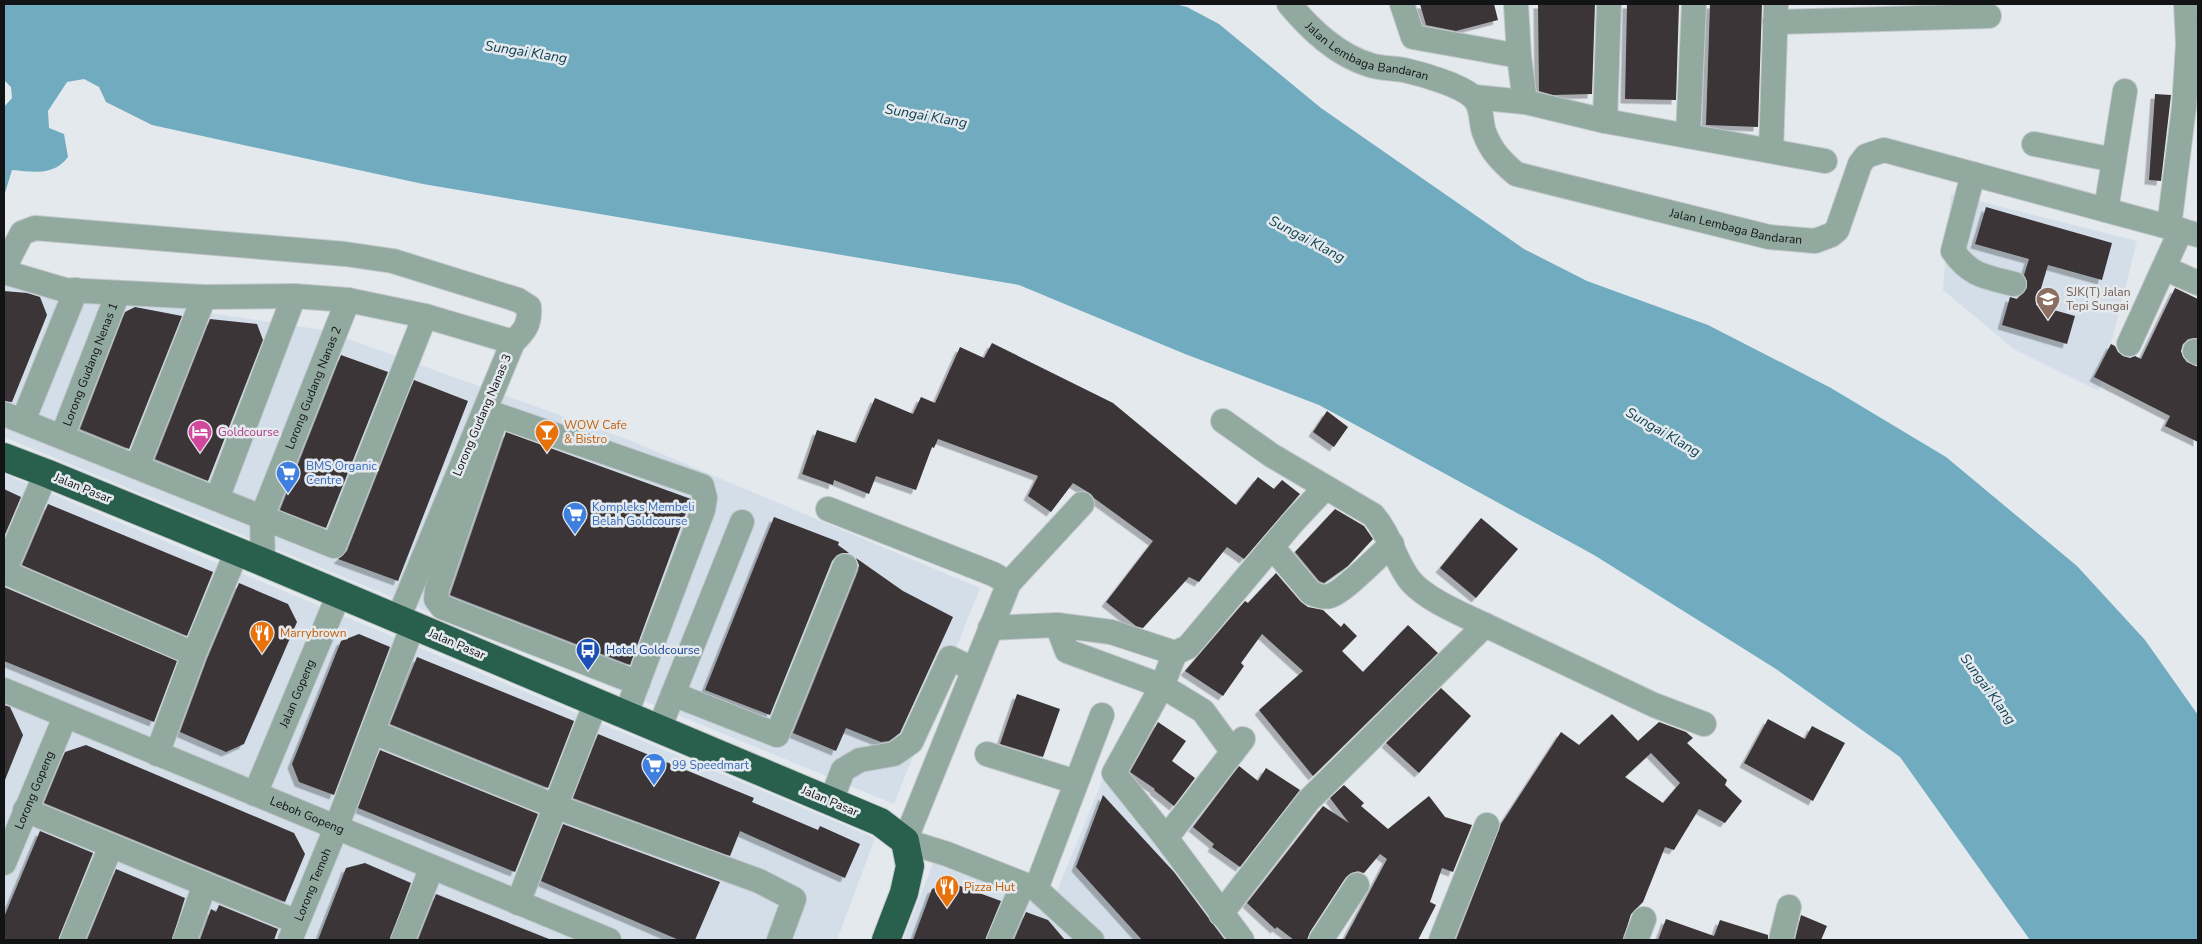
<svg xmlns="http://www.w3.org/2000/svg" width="2202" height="944" font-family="'Nunito Sans',sans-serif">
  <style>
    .built { fill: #d3dee9 }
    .water { fill: #71abbf }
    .building { fill: #3b3537; fill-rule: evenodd; filter: url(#shadow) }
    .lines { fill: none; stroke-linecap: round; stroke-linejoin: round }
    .minor-casing { stroke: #c2c7cb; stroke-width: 26 }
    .highway-casing { stroke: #c2c7cb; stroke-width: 30 }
    .minor { stroke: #91a99f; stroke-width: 24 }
    .highway { stroke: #285f4d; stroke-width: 28 }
    .labels { text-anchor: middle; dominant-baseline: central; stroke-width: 5; stroke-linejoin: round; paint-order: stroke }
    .street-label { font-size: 12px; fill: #111315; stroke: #e4e9ee }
    .education-label { font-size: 12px; fill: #785e54; stroke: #e4e9ee; text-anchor: start }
    .food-label { font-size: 12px; fill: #c56008; stroke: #e4e9ee; text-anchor: start }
    .hotel-label { font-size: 12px; fill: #b23c85; stroke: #e4e9ee; text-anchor: start }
    .shop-label { font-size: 12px; fill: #366cbe; stroke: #e4e9ee; text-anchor: start }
    .transit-label { font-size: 12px; fill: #164399; stroke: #e4e9ee; text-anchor: start }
    .water-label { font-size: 14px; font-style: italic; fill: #0f4251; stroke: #e4e9ee }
  </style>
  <defs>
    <filter id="shadow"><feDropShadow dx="-4.5" dy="4.5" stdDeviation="0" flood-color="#0004"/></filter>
  </defs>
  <rect width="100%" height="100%" fill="#e4e9ee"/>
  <g class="built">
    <polygon points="1951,194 2137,241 2099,391 2015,350 1943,290"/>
    <polygon points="4,282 323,330 629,440 980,588 894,804 4,437"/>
    <polygon points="4,474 875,838 837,940 4,940"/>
    <polygon points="1105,774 1234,940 903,940 934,861 1033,899 1049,911"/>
  </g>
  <path class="water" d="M4 4H1175L1187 7 1219 24 1321 108 1524 249 1587 281 1708 325 1831 388 1946 457 2077 566 2145 640 2198 715V940H2030L1900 757 1776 669 1594 555 1319 405 1185 354 1019 285 423 184 152 125 106 102 99 87 84 79 67 82 48 111 49 128 64 134 68 157C54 176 33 172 12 170L4 196V107L12 98 11 87 4 80Z"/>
  <g class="building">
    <polygon points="1420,4 1494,4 1498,20 1456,31 1426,25"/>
    <polygon points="1538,4 1595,4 1592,94 1553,95 1539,91"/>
    <polygon points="1627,4 1679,4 1676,100 1625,99"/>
    <polygon points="1710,4 1762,4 1758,127 1706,125"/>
    <polygon points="2155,94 2171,95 2161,181 2149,180"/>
    <polygon points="1986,207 2112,243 2102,280 2048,265 2036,305 2075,316 2067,344 2002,325 2010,297 2017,299 2027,288 2027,281 2024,275 2029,259 1975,244"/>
    <polygon points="2175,288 2198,299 2198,338 2188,339 2183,344 2181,351 2183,357 2187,362 2198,367 2198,442 2165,426 2170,416 2094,377 2111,344 2115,346 2118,352 2123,356 2130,358 2135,356 2141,359"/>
    <polygon points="4,291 27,293 40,297 47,315 12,402 4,401"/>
    <polygon points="135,307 182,316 129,449 80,429 125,312"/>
    <polygon points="210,319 257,324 263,340 208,481 155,459"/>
    <polygon points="992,343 1113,403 1236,505 1258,477 1274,489 1282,480 1300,494 1244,559 1227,547 1199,582 1189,577 1143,628 1136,626 1106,602 1153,541 1094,498 1091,494 1073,483 1051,512 1028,496 1038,476 938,439 934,448 932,447 916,490 876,476 869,494 834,480 833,485 802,474 817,430 856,443 875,398 913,414 921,397 935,403 960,347 984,358"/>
    <polygon points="341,355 388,372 326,528 280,510"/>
    <polygon points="414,380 468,401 398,581 338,559 347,551"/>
    <polygon points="1327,411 1348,427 1334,447 1313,432"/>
    <polygon points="506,432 691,499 630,665 450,595"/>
    <polygon points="4,489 21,497 4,537"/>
    <polygon points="48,504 213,572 187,636 22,565"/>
    <polygon points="1335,509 1364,526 1373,539 1348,566 1324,583 1319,581 1295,552"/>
    <polygon points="774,517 839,542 838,545 849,553 843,553 837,555 832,561 770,715 705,690"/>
    <polygon points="1481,518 1518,549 1476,598 1440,568"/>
    <polygon points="856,558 903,591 953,617 900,733 889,741 881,742 846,728 836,751 793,733 858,571 859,565"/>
    <polygon points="1276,573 1301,602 1308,607 1323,610 1341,627 1344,623 1357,636 1342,651 1363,672 1408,625 1438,653 1313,776 1259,710 1303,671 1262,634 1241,663 1244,666 1223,696 1185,671 1245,601 1248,603"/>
    <polygon points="239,583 288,604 297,622 244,744 226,752 180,732 207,659"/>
    <polygon points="4,587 177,661 154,722 4,661"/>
    <polygon points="359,634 390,647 334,795 299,782 292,764 341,641"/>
    <polygon points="417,657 574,721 548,788 390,724"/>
    <polygon points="1441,688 1471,716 1419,773 1386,743"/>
    <polygon points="1017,694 1060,709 1043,757 1000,744"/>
    <polygon points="4,705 10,707 23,735 5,780"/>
    <path d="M1612 714 1638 741 1659 722 1686 732 1693 738 1687 743 1727 780 1725 785 1742 801 1725 823 1699 809 1674 850 1665 847 1643 902 1631 914 1623 940H1456L1501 824 1561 732 1579 745ZM1651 753 1680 783 1663 803 1625 777Z"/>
    <polygon points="1768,719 1805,739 1812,726 1845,743 1813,801 1744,763"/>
    <polygon points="1158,722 1186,741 1172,761 1195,778 1174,806 1154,790 1155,789 1130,772"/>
    <polygon points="598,734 754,798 752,802 818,830 820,826 860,844 845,878 740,831 730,856 573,798"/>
    <polygon points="86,745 294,833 305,854 285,902 44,803 65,752"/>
    <polygon points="380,750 538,814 515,872 358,808"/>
    <polygon points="1239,766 1258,781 1266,768 1300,790 1240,867 1212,847 1214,844 1193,827"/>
    <polygon points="1344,785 1364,803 1361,806 1388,829 1429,796 1445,817 1472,825 1453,872 1442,868 1430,902 1436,905 1418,940 1344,940 1387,859 1380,854 1364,873 1358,871 1351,873 1346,877 1310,932 1307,940 1294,940 1277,927 1275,929 1247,903 1323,806 1349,823 1330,798"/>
    <polygon points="1103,795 1174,872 1225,940 1142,940 1076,867"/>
    <polygon points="563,824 720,882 695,940 679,940 541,881"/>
    <polygon points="40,831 93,853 58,940 4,940 4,917"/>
    <polygon points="365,863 411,883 390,940 318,940 346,868"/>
    <polygon points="116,869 185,898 172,940 87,940"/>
    <polygon points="949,882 1001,901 985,940 913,940 932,889"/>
    <polygon points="436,894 549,939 549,940 418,940"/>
    <polygon points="219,905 278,929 274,940 200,940 211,909 216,912"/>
    <polygon points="1026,912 1048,920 1065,940 1014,940"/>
    <polygon points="1801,915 1827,926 1821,940 1795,940"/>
    <polygon points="1666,919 1714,936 1720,920 1768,935 1768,940 1658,940"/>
  </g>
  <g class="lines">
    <defs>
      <g id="minor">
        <path id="s1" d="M1289 4C1311 30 1337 55 1370 65 1383 69 1396 68 1408 71 1425 75 1459 85 1472 96 1483 105 1480 120 1484 132 1491 151 1501 161 1516 174L1769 237 1815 241 1831 235 1837 230 1860 164 1866 156 1884 150 2198 235"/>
        <polyline points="1402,4 1413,37 1519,56"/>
        <polyline points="1516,4 1519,56 1525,102"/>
        <polyline points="2186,4 2188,44"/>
        <polyline points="1775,22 1989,16"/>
        <polyline points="1474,97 1525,102 1605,121 1825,161"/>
        <polyline points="1605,121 1609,4"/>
        <polyline points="1688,136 1694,4"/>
        <polyline points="2034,144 2114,160"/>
        <polyline points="1771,151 1776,4"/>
        <path d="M1973 174 1953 251C1970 276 1986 277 2014 284"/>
        <polyline points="2106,210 2125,91"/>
        <polyline points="2169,227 2184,107 2188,44 2198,33"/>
        <path d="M4 268 22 233 35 228 345 254 393 261 518 300 529 307C530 324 525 331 513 342"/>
        <polyline points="2164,268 2198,283"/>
        <polyline points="4,272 65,290 204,297 294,296 348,300 425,316 513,342 398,619"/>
        <polyline points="2129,344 2181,230"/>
        <polyline points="2195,351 2198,353"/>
        <polyline points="4,414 334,546 425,316"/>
        <polyline points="23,421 76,290"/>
        <path d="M1223 421 1271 455 1373 515C1390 534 1394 559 1409 579 1423 598 1463 615 1485 625"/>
        <path id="s2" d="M62 437 118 293"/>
        <polyline points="137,467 204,297"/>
        <polyline points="217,499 294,296"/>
        <polyline points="1082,504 1009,583 905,841 947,854 1036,889 1092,940"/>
        <polyline points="828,509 993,574 1009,583"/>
        <path d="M1273 548 1311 593C1316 595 1324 598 1330 596 1345 591 1378 556 1392 544"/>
        <path id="s3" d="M263 562 262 517 348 300"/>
        <polyline points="4,572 194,654"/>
        <polyline points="4,572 46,473"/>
        <polyline points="1057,625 1067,651 1162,686 1203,711 1233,752"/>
        <polyline points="990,628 1057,625 1111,632 1175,653 1188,647 1293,522 1325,488"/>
        <polyline points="1175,653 1162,686 1114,773 1166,838 1242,940"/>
        <path id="s4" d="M4 690 609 940"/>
        <polyline points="673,694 777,735 845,566"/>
        <polyline points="626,715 635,690 703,510 705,498 702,486 497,415 437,589 436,599 442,607 638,683"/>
        <polyline points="659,729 742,522"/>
        <polyline points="373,732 557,807 759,881 794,899 779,940"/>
        <polyline points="157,754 194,654 237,551"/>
        <polyline points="987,754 1076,782"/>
        <path id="s5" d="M255 794 339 594"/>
        <polyline points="831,801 843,770 860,760 894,754 911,742 950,658 973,669"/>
        <polyline points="25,810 297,922"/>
        <polyline points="1166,838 1243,739"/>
        <path id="s6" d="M4 863 65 717"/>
        <polyline points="1036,889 1102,715"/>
        <polyline points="518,903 596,702"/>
        <polyline points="1221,914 1308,801 1485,625 1654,705 1704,724"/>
        <polyline points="72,940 111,846"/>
        <polyline points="185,940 205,884"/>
        <path id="s7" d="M290 940 336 828 413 625"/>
        <polyline points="403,940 432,867"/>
        <polyline points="999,940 1023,884"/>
        <polyline points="1321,940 1357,885"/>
        <polyline points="1441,940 1487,825"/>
        <polyline points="1636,940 1644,919"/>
        <polyline points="1781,940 1789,907"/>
      </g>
      <polyline id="highway" points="4,457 46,473 263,562 880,822 905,841 910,866 904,893 886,940"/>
    </defs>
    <use href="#minor" class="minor-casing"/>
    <use href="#highway" class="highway-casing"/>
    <use href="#minor" class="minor"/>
    <use href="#highway" class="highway"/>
  </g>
  <defs>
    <symbol id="school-pin" viewBox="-11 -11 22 30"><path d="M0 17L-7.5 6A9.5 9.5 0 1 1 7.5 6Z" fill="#8d6e63" stroke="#e4e9ee"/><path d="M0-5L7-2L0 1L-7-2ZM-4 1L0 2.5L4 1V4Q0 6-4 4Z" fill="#fff"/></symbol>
    <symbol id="hotel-pin" viewBox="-11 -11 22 30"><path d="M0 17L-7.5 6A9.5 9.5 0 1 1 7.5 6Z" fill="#d1479c" stroke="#e4e9ee"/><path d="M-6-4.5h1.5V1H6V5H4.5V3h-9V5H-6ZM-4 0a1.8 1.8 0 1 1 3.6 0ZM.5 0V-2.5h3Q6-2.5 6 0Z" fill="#fff"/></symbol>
    <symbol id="bar-pin" viewBox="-11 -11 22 30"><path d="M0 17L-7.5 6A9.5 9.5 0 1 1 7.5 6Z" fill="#e8710a" stroke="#e4e9ee"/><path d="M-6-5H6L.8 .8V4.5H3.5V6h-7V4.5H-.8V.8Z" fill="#fff"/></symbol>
    <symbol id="supermarket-pin" viewBox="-11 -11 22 30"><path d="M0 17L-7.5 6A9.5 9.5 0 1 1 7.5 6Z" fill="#3f7fe0" stroke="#e4e9ee"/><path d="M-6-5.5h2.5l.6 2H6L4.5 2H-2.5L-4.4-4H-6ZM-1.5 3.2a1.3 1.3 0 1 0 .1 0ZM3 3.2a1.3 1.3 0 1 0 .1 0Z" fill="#fff"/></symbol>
    <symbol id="restaurant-pin" viewBox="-11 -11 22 30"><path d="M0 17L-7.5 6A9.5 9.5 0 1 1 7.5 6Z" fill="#e8710a" stroke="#e4e9ee"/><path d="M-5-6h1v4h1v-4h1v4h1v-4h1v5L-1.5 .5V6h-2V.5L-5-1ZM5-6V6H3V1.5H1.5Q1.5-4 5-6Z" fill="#fff"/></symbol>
    <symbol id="bus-pin" viewBox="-11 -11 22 30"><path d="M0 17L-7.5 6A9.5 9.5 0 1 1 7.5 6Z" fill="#1a4fb4" stroke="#e4e9ee"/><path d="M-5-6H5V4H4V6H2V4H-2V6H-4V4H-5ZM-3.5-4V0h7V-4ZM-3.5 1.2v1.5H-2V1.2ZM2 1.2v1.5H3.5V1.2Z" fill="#fff"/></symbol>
  </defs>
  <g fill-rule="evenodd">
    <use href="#school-pin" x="2034" y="285" width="28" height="38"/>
    <use href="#hotel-pin" x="186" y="418" width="28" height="38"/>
    <use href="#bar-pin" x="533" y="418" width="28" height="38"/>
    <use href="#supermarket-pin" x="274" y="459" width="28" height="38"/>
    <use href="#supermarket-pin" x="561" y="500" width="28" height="38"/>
    <use href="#restaurant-pin" x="248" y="619" width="28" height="38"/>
    <use href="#bus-pin" x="574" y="636" width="28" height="38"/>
    <use href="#supermarket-pin" x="640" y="751" width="28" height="38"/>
    <use href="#restaurant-pin" x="933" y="873" width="28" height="38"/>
  </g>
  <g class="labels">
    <g class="street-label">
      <text stroke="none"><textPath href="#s1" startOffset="95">Jalan Lembaga Bandaran</textPath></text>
      <text stroke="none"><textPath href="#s1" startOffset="529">Jalan Lembaga Bandaran</textPath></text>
      <text stroke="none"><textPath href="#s2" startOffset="78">Lorong Gudang Nenas 1</textPath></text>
      <text stroke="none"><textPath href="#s3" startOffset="184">Lorong Gudang Nanas 2</textPath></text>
      <text transform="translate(482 415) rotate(-67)">Lorong Gudang Nanas 3</text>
      <text transform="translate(83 488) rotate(22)">Jalan Pasar</text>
      <text transform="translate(457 644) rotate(23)">Jalan Pasar</text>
      <text stroke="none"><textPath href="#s5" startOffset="109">Jalan Gopeng</textPath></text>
      <text stroke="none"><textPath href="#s6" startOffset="79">Lorong Gopeng</textPath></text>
      <text transform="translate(830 801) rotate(23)">Jalan Pasar</text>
      <text stroke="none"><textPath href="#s4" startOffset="328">Leboh Gopeng</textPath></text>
      <text stroke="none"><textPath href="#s7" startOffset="60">Lorong Temoh</textPath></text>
    </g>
    <g class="education-label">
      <text x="2066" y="292">SJK(T) Jalan<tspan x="2066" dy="14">Tepi Sungai</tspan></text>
    </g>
    <g class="food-label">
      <text x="564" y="425">WOW Cafe<tspan x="564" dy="14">&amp; Bistro</tspan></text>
      <text x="280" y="633">Marrybrown</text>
      <text x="964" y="887">Pizza Hut</text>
    </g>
    <g class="hotel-label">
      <text x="218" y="432">Goldcourse</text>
    </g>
    <g class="shop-label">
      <text x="306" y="466">BMS Organic<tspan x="306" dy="14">Centre</tspan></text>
      <text x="592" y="507">Kompleks Membeli<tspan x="592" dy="14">Belah Goldcourse</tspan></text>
      <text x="672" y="765">99 Speedmart</text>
    </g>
    <g class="transit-label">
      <text x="606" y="650">Hotel Goldcourse</text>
    </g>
    <g class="water-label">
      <text transform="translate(526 52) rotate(9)">Sungai Klang</text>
      <text transform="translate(926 116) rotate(10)">Sungai Klang</text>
      <text transform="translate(1307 239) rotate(28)">Sungai Klang</text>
      <text transform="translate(1663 432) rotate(30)">Sungai Klang</text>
      <text transform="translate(1988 689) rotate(54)">Sungai Klang</text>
    </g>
  </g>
  <rect width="2202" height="944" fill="none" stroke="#111315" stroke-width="10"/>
</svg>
